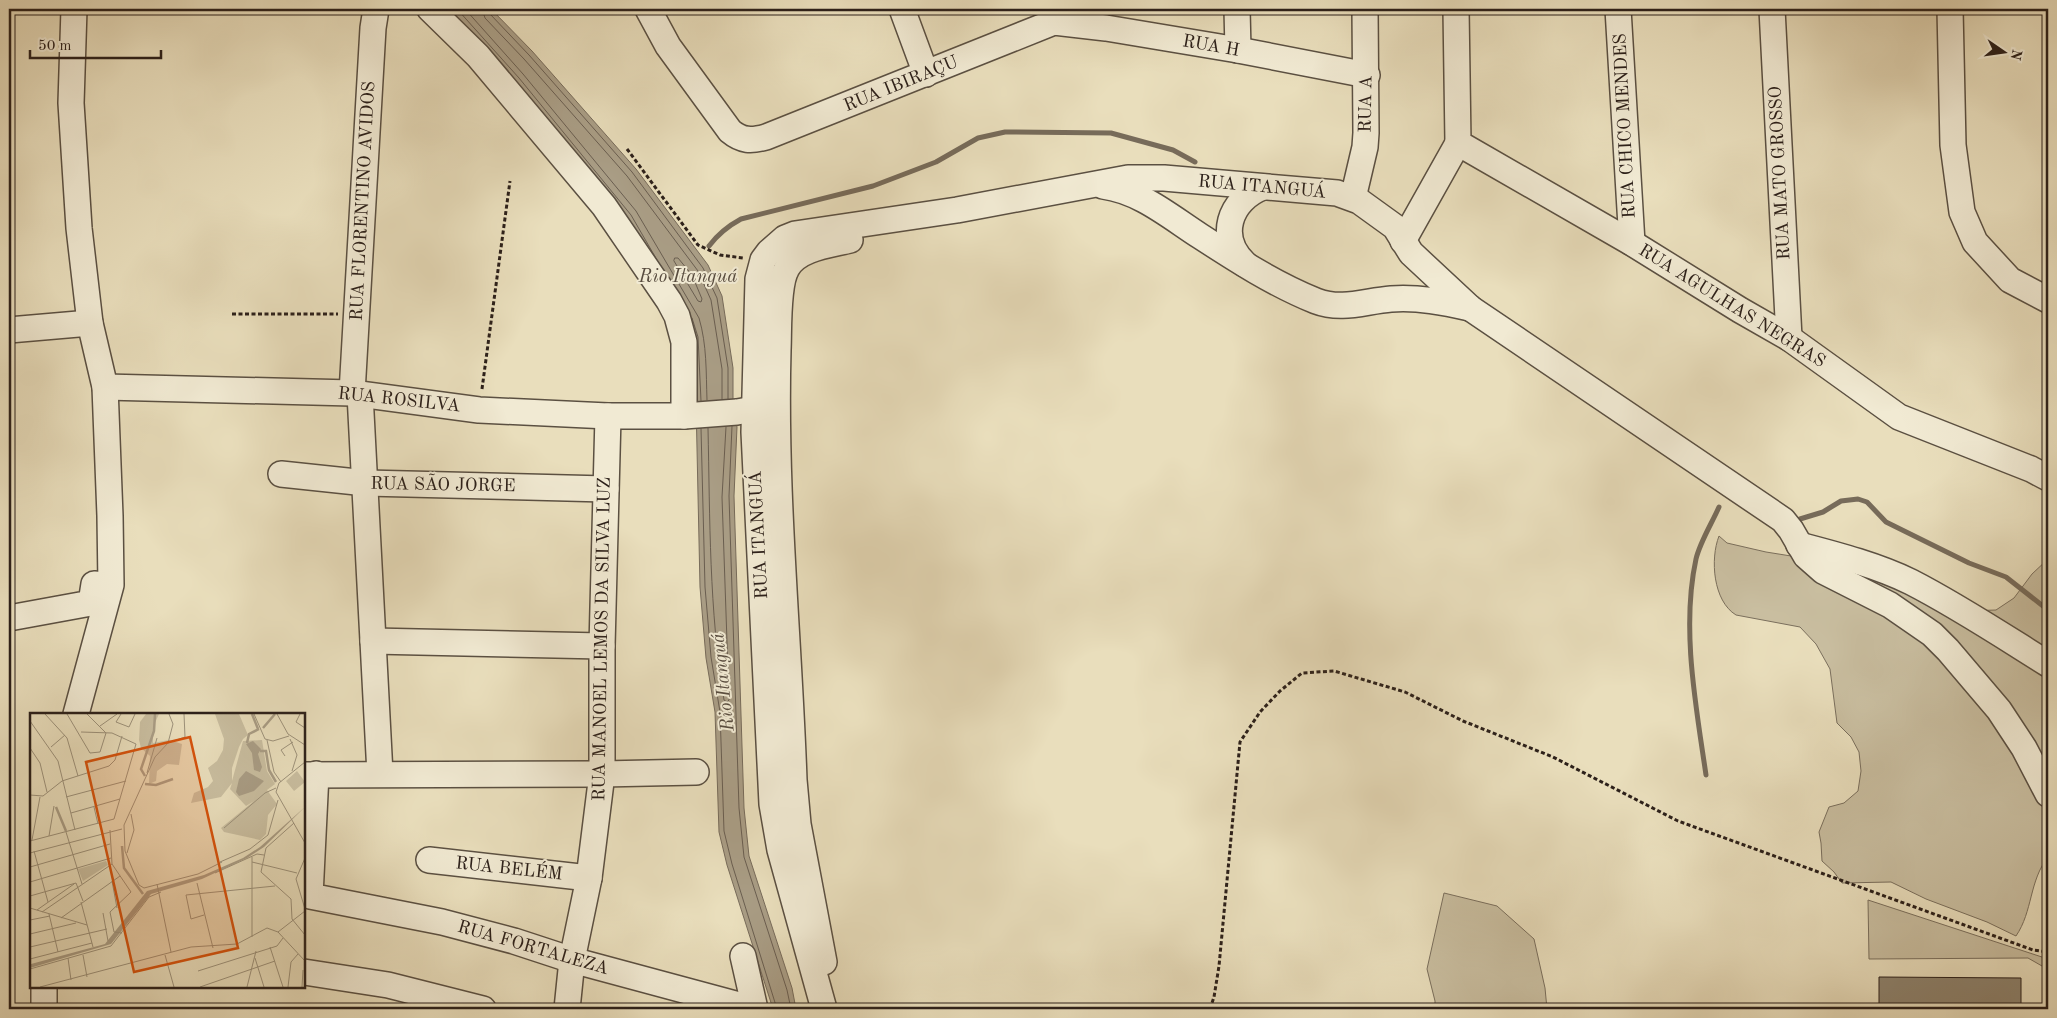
<svg xmlns="http://www.w3.org/2000/svg" width="2057" height="1018" font-family="'Old Standard TT',serif">
  <style>
    .green { fill: #c9bea0; stroke: #7a6f5d }
    .water { fill: #a99d85; stroke: #776b5a }
    .lines { fill: none; stroke-linecap: round; stroke-linejoin: round }
    .shore { stroke: #6a5e50; stroke-width: 1 }
    .stream { stroke: #776b5a; stroke-width: 5 }
    .building { fill: #8e836e; stroke: #2c201a }
    .minor-casing { stroke: #5b5042; stroke-width: 28 }
    .path { stroke: #2c201a; stroke-width: 3; stroke-dasharray: 4 2.5; stroke-linecap: butt }
    .minor { stroke: #f1ead3; stroke-width: 25 }
    .labels { text-anchor: middle; dominant-baseline: central; stroke-width: 4; stroke-linejoin: round; paint-order: stroke }
    .street-label { font-size: 18px; fill: #2c201a; stroke: #f1ead3 }
    .water-label { font-size: 19px; font-style: italic; fill: #584c3f; stroke: #f1ead3 }
    .inset-river { fill: none; stroke: #a99d85; stroke-width: 2.5 }
    .inset-road { fill: none; stroke: #9d927b; stroke-width: 1 }
    .view { fill: #d5530d; fill-opacity: 0.15; stroke: #d5530d; stroke-width: 2.5 }
    .inset-edge { fill: none; stroke: #2c201a; stroke-width: 2.5 }
  </style>
  <rect width="100%" height="100%" fill="#e9debc"/>
  <filter id="stains"><feTurbulence type="fractalNoise" baseFrequency=".004" numOctaves="4"/><feColorMatrix values="0 0 0 0 .2 0 0 0 0 .09 0 0 0 0 .02 0 0 0 .5 -.17"/></filter>
  <radialGradient id="worn" r=".72"><stop offset=".6" stop-color="#630" stop-opacity="0"/><stop offset="1" stop-color="#630" stop-opacity=".3"/></radialGradient>
  <g class="green">
    <path d="M1719 536 1727 543 1766 552 1791 556 1837 558 1965 611 1996 610 2014 598 2032 574 2048 559V857C2029 881 2033 911 2016 936L1987 922 1926 899 1891 882 1842 883 1834 872 1822 861 1821 843 1819 832 1829 807 1844 803 1858 791 1861 771 1859 752 1851 737 1837 723 1830 669 1816 644 1800 627 1736 615C1713 601 1710 559 1719 536Z"/>
    <polygon points="1444,893 1497,906 1534,939 1545,988 1547,1009 1435,1009 1435,1001 1427,969"/>
    <polygon points="1868,900 2048,959 2048,966 2042,966 2028,958 1869,959"/>
  </g>
  <polygon class="water" points="450,9 491,9 532,51 636,169 708,265 722,296 733,368 733,403 737,427 734,496 744,808 749,856 792,988 796,1009 773,1009 727,865 719,832 715,712 706,658 700,587 695,356 469,31"/>
  <g class="lines">
    <g class="shore">
      <polyline points="457,9 519,78 631,215 657,260"/>
      <path d="M465 9 523 74 636 211 699 318C707 345 706 372 707 400"/>
      <polyline points="482,9 485,18 524,59 627,176 698,271 711,300 722,369 722,399"/>
      <polyline points="488,9 490,14 529,55 632,172 703,268 717,298 728,368 728,399"/>
      <polygon points="675,258 678,258 692,275 702,299 701,302 698,301 674,261"/>
      <polyline points="692,318 698,337 701,401"/>
      <polyline points="732,426 729,496 739,808 744,857 787,990 791,1009"/>
      <polyline points="701,428 705,587 711,657 720,712 724,831 732,864 777,1009"/>
      <path d="M708 428C710 519 709 610 724 700L727 702 729 700 722 497 726 427"/>
    </g>
    <g class="stream">
      <path d="M709 246C718 234 728 226 741 219L873 186 936 162 978 138 1005 132 1111 133 1173 150 1195 162"/>
      <polyline points="1800,519 1823,512 1841,501 1858,499 1867,502 1886,522 1969,563 2006,577 2048,610"/>
      <path d="M1706 775C1696 706 1681 628 1696 559 1700 542 1712 523 1719 507"/>
    </g>
  </g>
  <polygon class="building" points="1879,977 2021,978 2021,1009 1879,1009"/>
  <g class="lines">
    <defs>
      <g id="minor">
        <polyline points="74,9 71,103 79,228 90,323 105,387 110,516 111,585 76,714"/>
        <polyline points="430,9 478,56 604,206 669,301 677,316 684,342 684,416"/>
        <path d="M648 9 668 46 730 131C742 141 751 141 766 137L1054 22 1106 28 1238 50 1367 75"/>
        <polyline points="902,9 926,74"/>
        <polyline points="1237,9 1238,50"/>
        <polyline points="1456,9 1458,143 1632,243 1740,310 1789,338 1899,417 2031,469 2048,478"/>
        <polyline points="1618,9 1632,243"/>
        <polyline points="1772,9 1789,338"/>
        <polyline points="1950,9 1953,145 1962,212 1975,242 2010,280 2048,300"/>
        <path d="M1103 186C1140 191 1169 216 1200 236 1237 260 1274 284 1316 301 1342 311 1365 301 1391 299 1418 297 1444 302 1470 308"/>
        <polyline points="1353,198 1365,147 1366,133 1365,9"/>
        <polyline points="1403,241 1458,143"/>
        <path d="M1245 264C1217 238 1229 200 1263 187"/>
        <polyline points="9,330 90,323"/>
        <polyline points="105,387 352,393 479,410 608,416 684,416 737,412 754,409 766,397"/>
        <polyline points="352,393 373,28 376,9"/>
        <polyline points="360,394 380,774"/>
        <polyline points="281,474 366,483 606,489"/>
        <path d="M1799 545C1837 555 1876 565 1911 582 1958 606 2003 636 2048 664"/>
        <polyline points="9,618 91,603 94,584 106,585"/>
        <polyline points="373,641 602,646"/>
        <polyline points="316,774 310,896 442,922 514,941 572,960 754,1009"/>
        <polyline points="304,775 602,774 696,772"/>
        <polyline points="429,860 589,878"/>
        <polyline points="743,956 755,1009"/>
        <path d="M824 962 798 824 794 780C789 637 774 494 778 350 779 330 777 284 787 268 798 248 830 245 850 240"/>
        <polyline points="304,972 388,985 483,1009"/>
        <polyline points="44,987 44,1009"/>
        <polyline points="567,1009 572,960 589,878 602,774 602,646 608,416"/>
        <polyline points="824,1009 780,850 772,804 754,432 758,279 763,260 769,252 785,238 795,234 957,210 1128,178 1164,178 1337,193 1359,201 1395,227 1411,253 1470,308 1783,520 1791,530 1806,556 1823,571 1890,605 1932,634 1948,650 1999,710 2024,748 2048,794"/>
      </g>
    </defs>
    <use href="#minor" class="minor-casing"/>
    <g class="path">
      <polyline points="627,149 698,245 720,255 743,258"/>
      <polyline points="232,314 338,314"/>
      <polyline points="482,389 510,181"/>
      <polyline points="1210,1009 1214,997 1219,966 1240,742 1260,712 1280,691 1302,673 1334,671 1405,692 1463,721 1553,757 1678,821 2033,950 2048,952"/>
    </g>
    <use href="#minor" class="minor"/>
  </g>
  <g class="labels">
    <g class="street-label">
      <text transform="translate(1211 46) rotate(10)">RUA H</text>
      <text transform="translate(901 84) rotate(-22)">RUA IBIRAÇU</text>
      <text transform="translate(1366 104) rotate(-89)">RUA A</text>
      <text transform="translate(1625 126) rotate(-93)">RUA CHICO MENDES</text>
      <text transform="translate(1780 173) rotate(-93)">RUA MATO GROSSO</text>
      <text transform="translate(1262 187) rotate(5)">RUA ITANGUÁ</text>
      <text transform="translate(363 201) rotate(-87)">RUA FLORENTINO AVIDOS</text>
      <text transform="translate(1732 306) rotate(32)">RUA AGULHAS NEGRAS</text>
      <text transform="translate(399 400) rotate(6)">RUA ROSILVA</text>
      <text transform="translate(443 485) rotate(1)">RUA SÃO JORGE</text>
      <text transform="translate(759 535) rotate(-93)">RUA ITANGUÁ</text>
      <text transform="translate(602 639) rotate(-89)">RUA MANOEL LEMOS DA SILVA LUZ</text>
      <text transform="translate(509 869) rotate(6)">RUA BELÉM</text>
      <text transform="translate(533 948) rotate(16)">RUA FORTALEZA</text>
    </g>
    <g class="water-label">
      <text x="688" y="277">Rio Itanguá</text>
      <text transform="translate(724 682) rotate(-96)">Rio Itanguá</text>
    </g>
  </g>
  <g transform="translate(30 713)">
    <rect width="275" height="275" fill="#e9debc"/>
    <path d="M116 1H129L123 14V30L139 27 152 31 149 52 137 51 127 58 126 68 119 71 120 43 111 35 109 27 110 9ZM185 1H209L218 22 213 26 209 34 202 55V68L213 28 232 27 237 58 245 71 237 77 247 91 238 102 236 121 230 127 194 119 191 115 224 88 216 93 200 76 202 70 191 84 161 90 164 80 178 74 183 68 178 55 187 48 193 37 194 26ZM267 58 275 69 264 78 256 68ZM76 148 78 152 53 168 48 156Z" fill="#c9bea0"/>
    <path d="M223 28 231 36 228 41 232 54 230 59 224 57 222 40 216 31ZM216 58 234 68 224 78 209 83 206 79 209 66ZM275 94 234 134 217 145 172 166 121 181 81 231 0 255 1 251 75 231 117 178 174 162 213 145 230 134Z" fill="#a99d85"/>
    <path class="inset-river" d="M222 1 228 16M233 15 245 1M217 30 219 21 229 16M230 38H236L239 57 246 69M115 63 111 56 124 18 125 1M115 71 126 72 143 66M26 94 36 118M92 133 94 155 113 181"/>
    <path class="inset-road" d="M15 1 37 25 48 63M37 1 60 40 70 39 76 20M57 1 76 20M91 1 86 9 99 14 105 1M154 1 155 24 138 30 125 44 94 112 95 138 109 172 114 175 168 161 192 149M224 1 235 26 243 28 259 23M247 1 258 21 275 32M270 1 266 9 275 15M0 8 28 48 45 117M70 13 87 1M260 26 267 42 262 58M237 27 244 59 251 69M138 30 143 11 139 1M21 34 35 22M0 35 10 50 17 79M255 43 251 37 263 29M275 49 249 70 246 79 275 130M117 60 127 25M0 82 13 83 32 68 79 53 85 47 92 23M36 84 96 68M64 94 68 111M41 100 90 86M264 110 236 135 231 159 261 186 262 206 275 222M194 115 235 80 246 75M80 117 82 151 101 179 80 199 84 219 92 220M36 119 52 171M19 123 24 93M2 127 10 84M0 128 84 106 106 31 82 20 51 19M4 138 18 189M0 140 92 116M97 140 104 117 101 101M222 144V224M275 145 266 166 275 196M190 149 220 136 238 122 248 87M222 149 267 160M0 154 80 131M185 160 227 141 234 142M82 168 87 195M0 169 81 145M167 170 183 235M127 171 141 239M0 183 46 170 53 188M51 189 63 234M0 195 57 212M7 197 44 171M12 199 82 151M73 200 78 228M19 201 28 239M174 202 161 206 156 182 245 173M31 205 90 163M0 207 20 203M248 219 275 198M0 221 46 210M0 234 77 216M240 234 253 274M53 242 57 264M135 242 144 274M38 245 41 267M225 245 234 274M0 246 62 230M0 256 81 233 119 184 131 179M168 258 247 233 253 225M10 274 161 234 207 231 237 215 248 219 275 248M170 274 245 248M217 274 226 238M258 274 261 249 268 241M272 274 273 257"/>
    <path class="view" d="M160 24 208 235 104 259 56 49Z"/>
    <rect width="275" height="275" class="inset-edge"/>
  </g>
  <rect width="2057" height="1018" fill="none" stroke="#e9debc" stroke-width="30"/>
  <rect x="10" y="10" width="2037" height="998" fill="none" stroke="#2c201a" stroke-width="2.5"/>
  <rect x="15" y="15" width="2027" height="988" fill="none" stroke="#2c201a"/>
  <g transform="translate(2004 52) rotate(103)" stroke="#f1ead3" stroke-width="4" paint-order="stroke">
  <path d="M0-4L9 19L0 12L-9 19Z" fill="#2c201a"/>
  <text y="-8" font-size="14" font-weight="bold" text-anchor="middle" fill="#2c201a">N</text>
  </g>
  <path d="M30 50v8h131v-8" fill="none" stroke="#2c201a" stroke-width="2.5"/>
  <text x="38" y="50" font-size="15" fill="#2c201a" stroke="#f1ead3" stroke-width="4" paint-order="stroke">50 m</text>
  <rect width="100%" height="100%" filter="url(#stains)"/>
  <rect width="100%" height="100%" fill="url(#worn)"/>
</svg>
